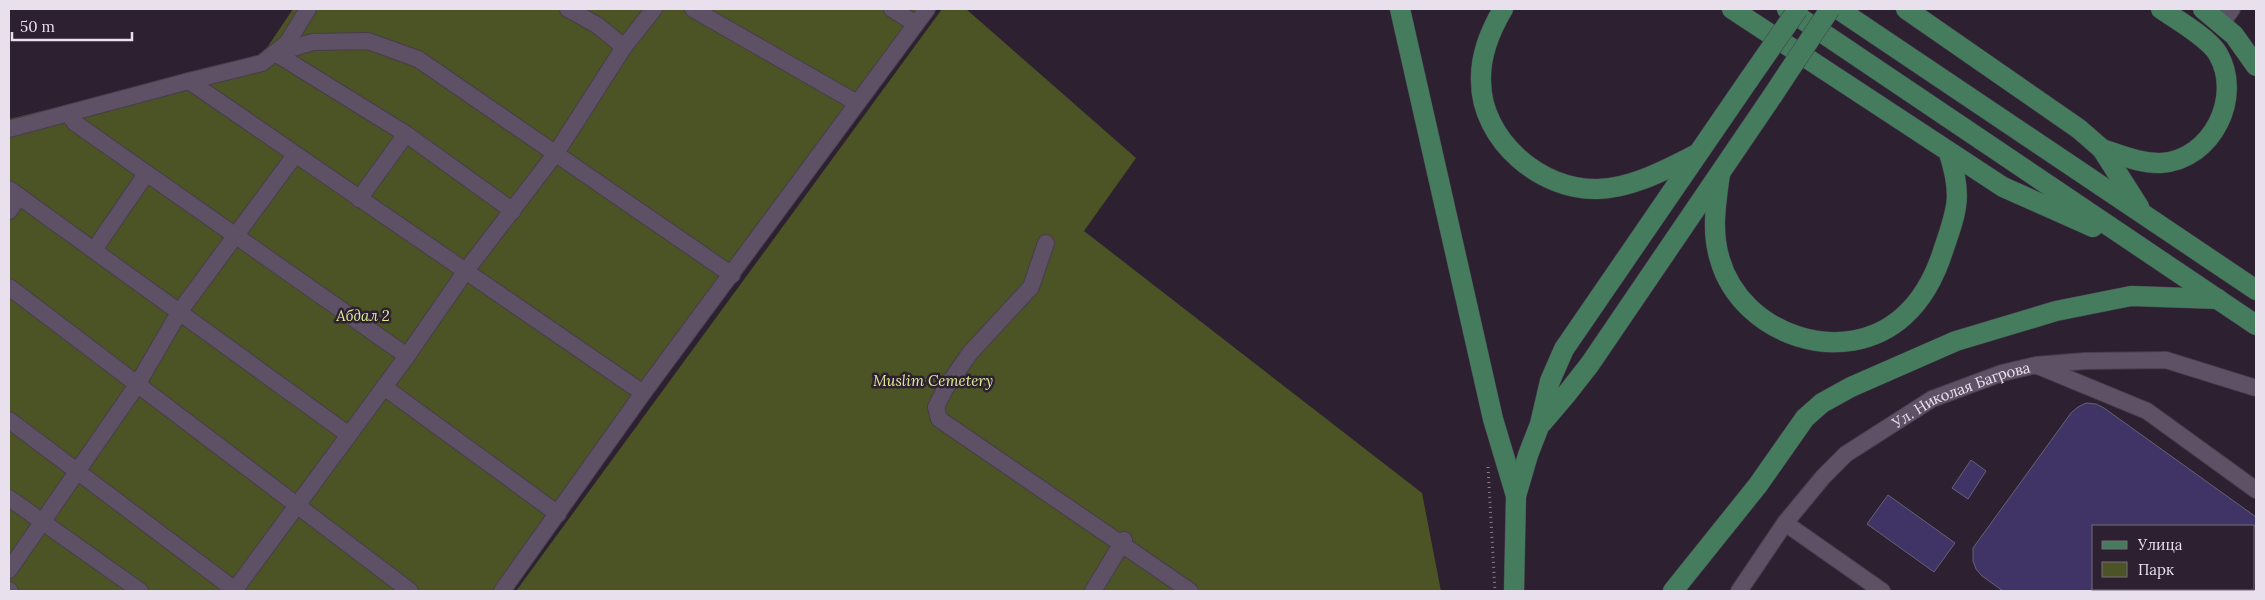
<svg xmlns="http://www.w3.org/2000/svg" width="2265" height="600" font-family="Lora,serif">
  <style>
    .green { fill: #4c5324 }
    .building { fill: #3f3465; stroke: #656278 }
    .lines { fill: none; stroke-linecap: round; stroke-linejoin: round }
    .minor-casing { stroke: #473d4c; stroke-width: 18 }
    .major-casing { stroke: #473d4c; stroke-width: 21 }
    .path { stroke: #887e8c; stroke-width: 3; stroke-dasharray: 1 4; stroke-linecap: butt }
    .minor { stroke: #5f5165; stroke-width: 16 }
    .major { stroke: #447c5d; stroke-width: 20 }
    .major-bridge-casing { stroke: #473d4c; stroke-width: 21; stroke-linecap: butt }
    .major-bridge { stroke: #447c5d; stroke-width: 20 }
    .labels { text-anchor: middle; dominant-baseline: central; stroke-width: 5; stroke-linejoin: round; paint-order: stroke }
    .park-label { font-size: 15px; font-style: italic; fill: #ddec93; stroke: #2c2031 }
    .street-label { font-size: 15px; fill: #e8e0ec; stroke: #2c2031 }
  </style>
  <rect width="100%" height="100%" fill="#2c2031"/>
  <g class="green">
    <polygon points="293,9 923,9 505,591 9,591 9,119 260,58"/>
    <polygon points="942,9 966,9 1136,158 1084,231 1422,493 1441,591 516,591"/>
  </g>
  <g class="building">
    <polygon points="2086,403 2096,404 2104,408 2256,517 2256,526 2094,526 2094,591 2003,591 1982,576 1976,569 1973,561 1973,548 2071,413 2078,407"/>
    <polygon points="1971,460 1986,471 1968,499 1952,488"/>
    <polygon points="1888,495 1955,543 1934,572 1867,524"/>
  </g>
  <g class="lines">
    <defs>
      <g id="minor">
        <polyline points="568,9 597,25 624,47"/>
        <polyline points="693,9 857,103"/>
        <polyline points="892,9 916,24"/>
        <polyline points="2221,24 2232,9"/>
        <polyline points="275,53 313,42 368,41 418,59 732,275"/>
        <polyline points="275,53 406,134 513,211"/>
        <polyline points="189,81 643,393"/>
        <polyline points="69,114 75,123 407,356"/>
        <polyline points="9,129 189,81 262,63 287,43 308,9"/>
        <polyline points="9,189 349,435"/>
        <polyline points="359,199 406,134"/>
        <polyline points="9,211 19,196"/>
        <polyline points="1046,243 1031,287 970,353 945,389 936,407 939,419 1190,591"/>
        <polyline points="94,250 146,174"/>
        <polyline points="9,287 410,591"/>
        <polyline points="2038,366 2147,411 2256,490"/>
        <polyline points="384,387 558,514"/>
        <polyline points="9,420 235,590"/>
        <polyline points="9,498 140,591"/>
        <polyline points="1785,523 1882,591"/>
        <polyline points="9,570 137,385 180,311 295,155"/>
        <polyline points="9,590 10,591"/>
        <polyline points="234,591 407,356 465,272 556,153 624,47 654,9"/>
        <polyline points="502,591 643,393 927,9"/>
        <polyline points="1093,591 1124,540"/>
        <path id="s1" d="M1739 591 1785 523 1823 477 1846 454 1932 399 2002 373 2036 365 2085 361 2166 360 2256 388"/>
      </g>
      <g id="major">
        <polyline points="1400,9 1493,419 1516,496"/>
        <path d="M1503 9C1490 31 1480 55 1481 81 1481 140 1541 191 1598 189 1632 188 1665 170 1695 155"/>
        <polyline points="1732,9 2003,187 2093,227"/>
        <polyline points="1787,9 2256,325"/>
        <polyline points="1838,9 2256,290"/>
        <polyline points="1906,9 2079,129 2102,149 2139,207"/>
        <polyline points="2203,9 2234,35 2256,66"/>
        <path d="M2102 149C2121 155 2141 164 2161 163 2212 160 2243 97 2218 54 2210 39 2176 19 2161 9"/>
        <path d="M1720 174C1716 203 1711 231 1720 260 1742 335 1844 370 1904 316 1924 298 1936 274 1944 248 1958 208 1962 194 1949 153"/>
        <polyline points="1542,423 1565,396 1590,364 1773,95"/>
        <polyline points="1514,591 1516,496 1528,455 1540,424 1550,381 1564,349 1750,78"/>
        <polyline points="1673,591 1758,485 1805,418 1822,403 1851,387 1956,341 2056,311 2131,296 2218,299"/>
      </g>
    </defs>
    <use href="#minor" class="minor-casing"/>
    <use href="#major" class="major-casing"/>
    <polyline class="path" points="1488,467 1495,591"/>
    <use href="#minor" class="minor"/>
    <use href="#major" class="major"/>
    <defs>
      <g id="major-bridge">
        <polyline points="1750,78 1798,9"/>
        <polyline points="1773,95 1830,9"/>
      </g>
    </defs>
    <use href="#major-bridge" class="major-bridge-casing"/>
    <use href="#major-bridge" class="major-bridge"/>
  </g>
  <g class="labels">
    <g class="park-label">
      <text x="363" y="315">Абдал 2</text>
      <text x="933" y="380">Muslim Cemetery</text>
    </g>
    <g class="street-label">
      <text stroke="none"><textPath href="#s1" startOffset="305">Ул. Николая Багрова</textPath></text>
    </g>
  </g>
  <rect width="2265" height="600" fill="none" stroke="#e8e0ec" stroke-width="20"/>
  <rect x="2092" y="525" width="162" height="65" fill="#2c2031" stroke="#776d7c"/>
  <rect x="2102" y="541" width="25" height="8" fill="#447c5d" stroke="#776d7c"/>
  <text x="2138" y="550" font-size="15" fill="#e8e0ec">Улица</text>
  <rect x="2102" y="562" width="25" height="15" fill="#4c5324" stroke="#776d7c"/>
  <text x="2138" y="575" font-size="15" fill="#e8e0ec">Парк</text>
  <path d="M12 32v8h120v-8" fill="none" stroke="#e8e0ec" stroke-width="2.5"/>
  <text x="20" y="32" font-size="15" fill="#e8e0ec" stroke="#2c2031" stroke-width="4" paint-order="stroke">50 m</text>
</svg>
